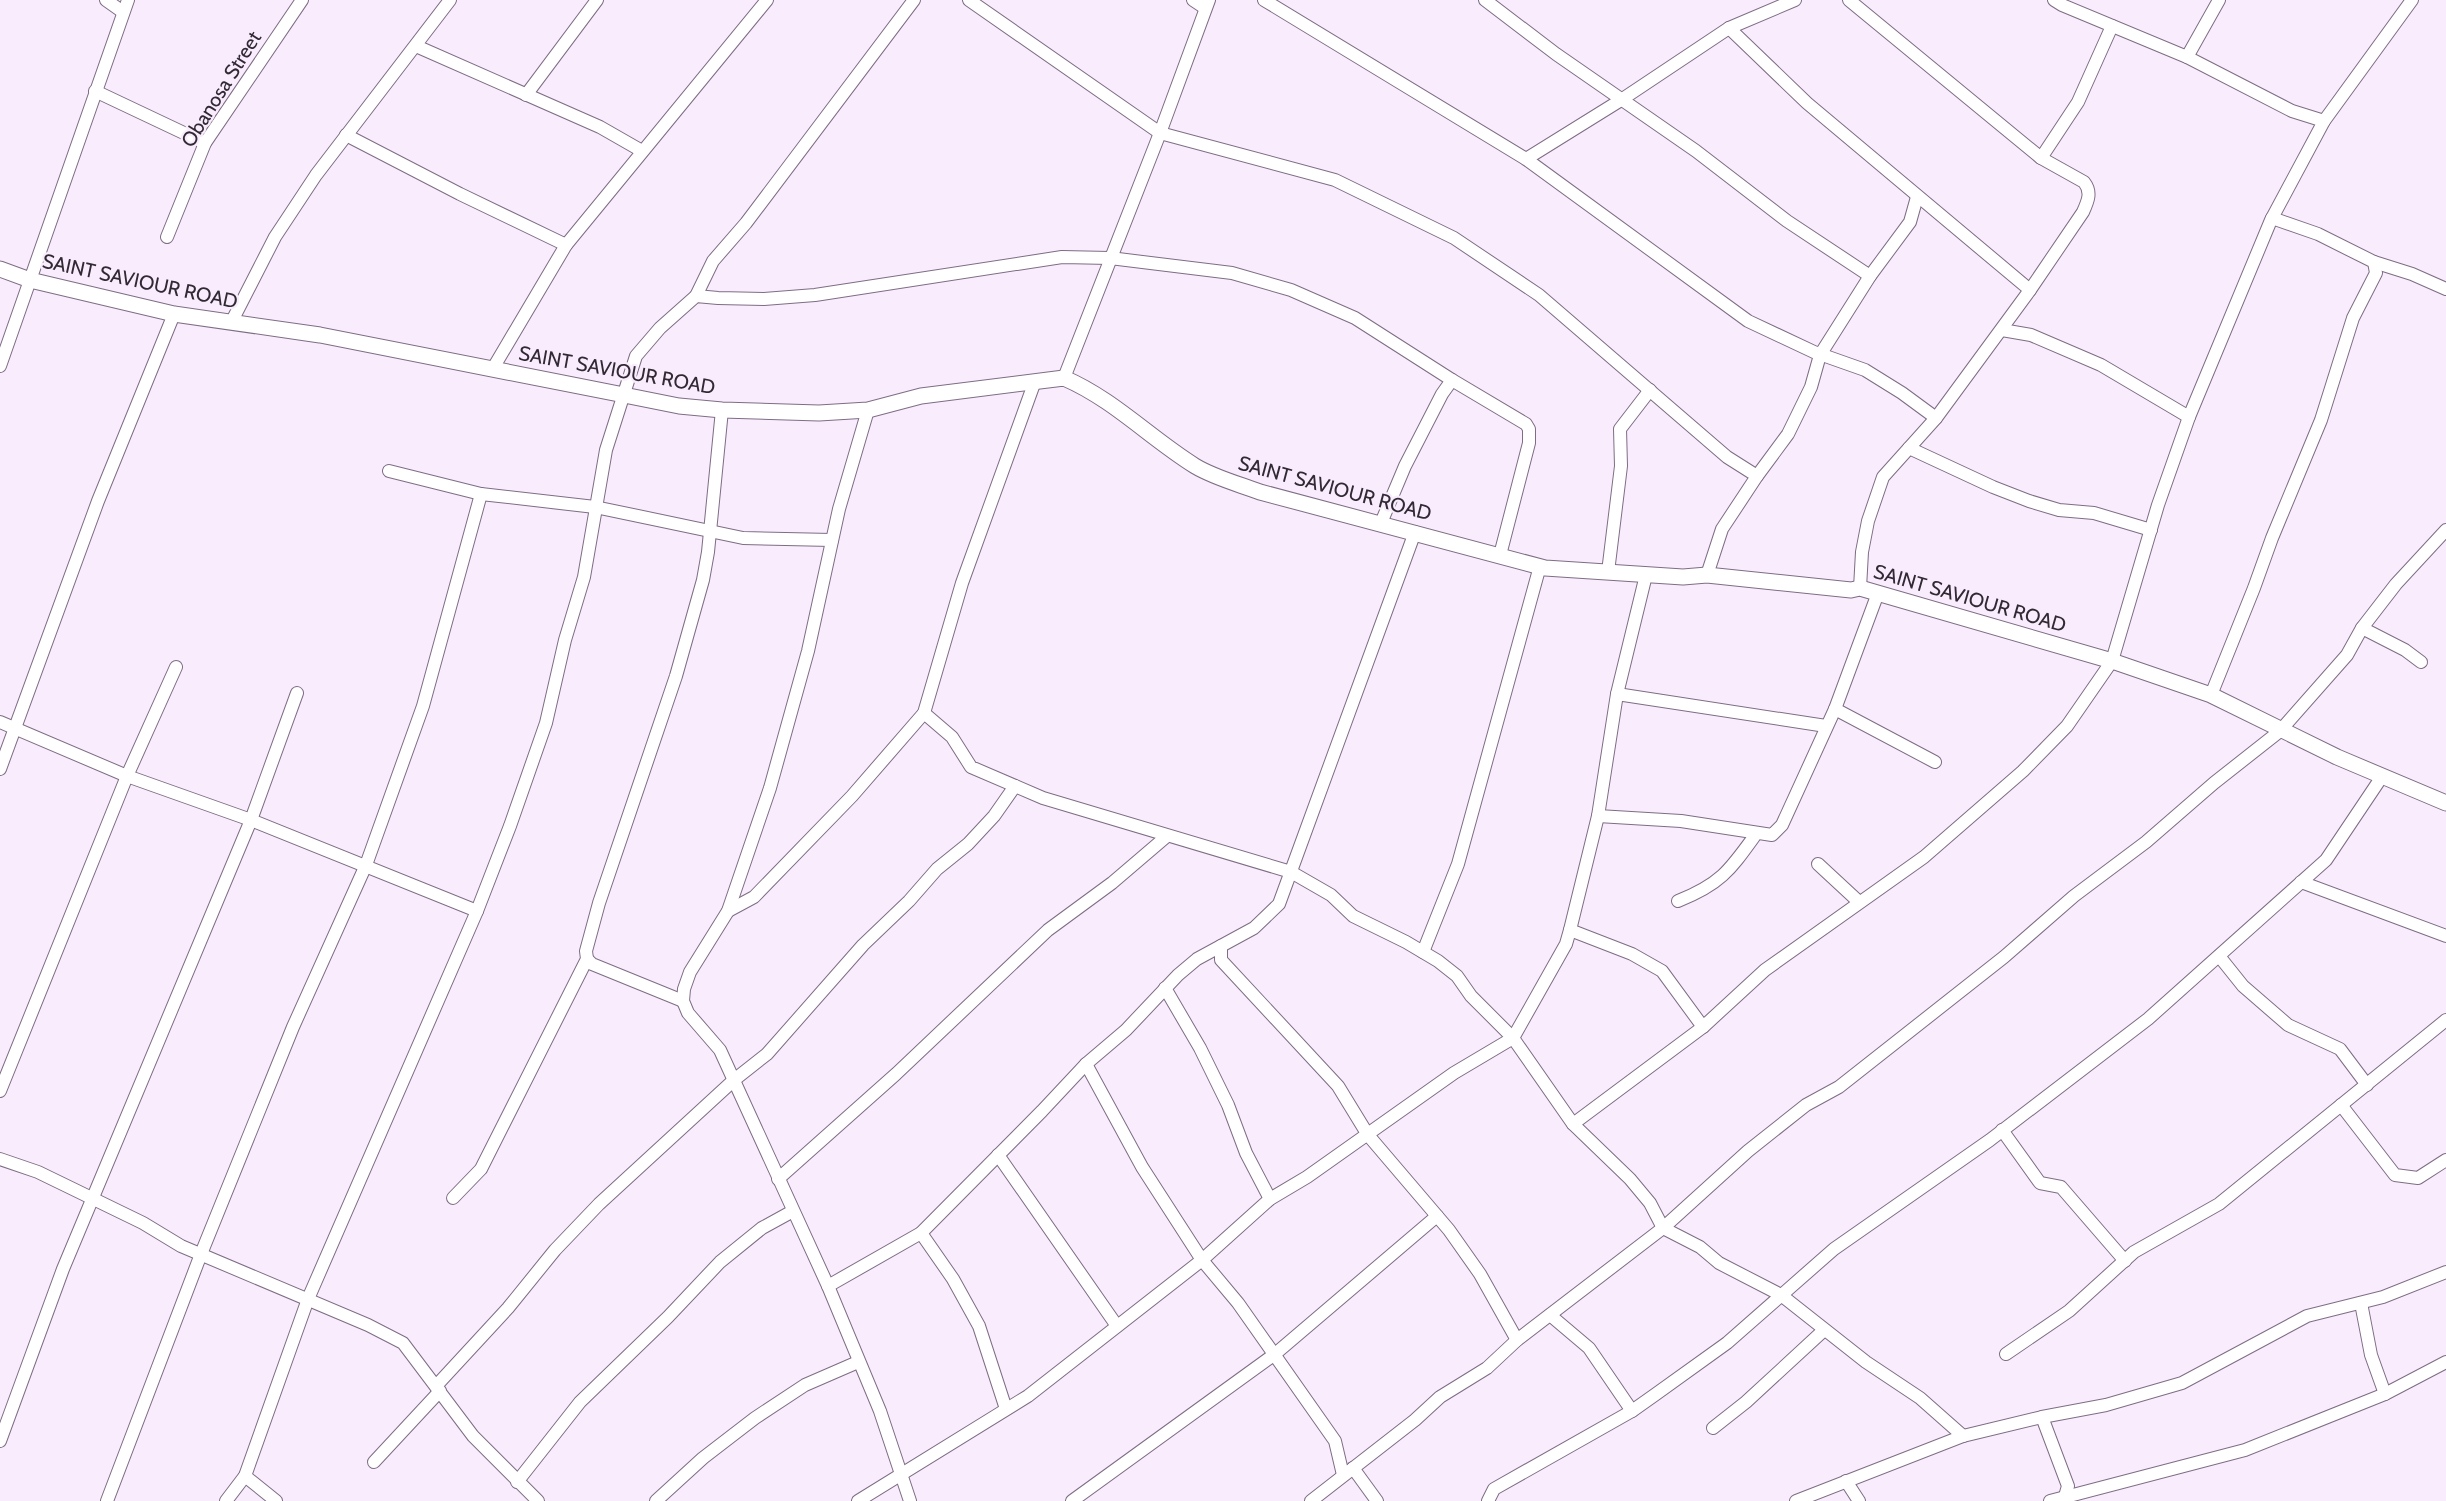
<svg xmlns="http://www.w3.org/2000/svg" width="2446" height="1501" font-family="Cabin,sans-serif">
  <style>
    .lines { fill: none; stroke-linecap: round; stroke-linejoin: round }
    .minor-casing { stroke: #7e6d84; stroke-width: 14 }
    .tertiary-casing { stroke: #7e6d84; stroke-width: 17 }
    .minor { stroke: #fff; stroke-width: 12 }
    .tertiary { stroke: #fff; stroke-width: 15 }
    .labels { text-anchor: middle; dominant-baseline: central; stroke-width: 4.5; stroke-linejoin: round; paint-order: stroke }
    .street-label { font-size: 20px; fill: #312a34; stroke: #f9edfd }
  </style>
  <rect width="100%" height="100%" fill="#f9edfd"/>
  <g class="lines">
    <defs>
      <g id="minor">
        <polyline points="106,0 123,12"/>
        <polyline points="969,0 1160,133 1335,180 1454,238 1539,295 1727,457 1757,476 1722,529 1707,575"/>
        <polyline points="1193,0 1205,8"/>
        <polyline points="1264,0 1526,159 1748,321 1814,352 1865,370 1902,393 1936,418"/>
        <polyline points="1485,0 1556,54 1696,151 1787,221 1870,276"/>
        <path d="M1849 0 2041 158 2084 182C2092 192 2088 201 2083 212L2030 290"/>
        <polyline points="2054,0 2062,5 2187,57 2292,111 2324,121"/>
        <polyline points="1729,28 1807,103 2030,290 1936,418 1883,477 1868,521 1862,552 1860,588"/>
        <polyline points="416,46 600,127 642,151"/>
        <polyline points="2187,57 2219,0"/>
        <polyline points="95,91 205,143"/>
        <polyline points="526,95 597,0"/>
        <polyline points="346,135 460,194 566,245"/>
        <polyline points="2041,158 2078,102 2112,26"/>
        <polyline points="1526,159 1621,100 1729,28 1795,0"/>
        <polyline points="167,237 205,143 302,0"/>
        <polyline points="2374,262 2412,274 2446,289"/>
        <polyline points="696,296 713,261 746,223 914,0"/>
        <polyline points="231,323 275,237 316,175 450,0"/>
        <polyline points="2002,330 2031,335 2101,365 2189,417"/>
        <polyline points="0,366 128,0"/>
        <polyline points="492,370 566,245 767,0"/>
        <polyline points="1064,378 1160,133 1209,0"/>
        <polyline points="868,410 839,509 808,651 770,788 728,911 690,972 684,989 683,1001 688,1013 720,1050 828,1286 880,1411 910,1501"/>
        <polyline points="1909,448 1993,487 2029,501 2059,510 2094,513 2151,530"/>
        <polyline points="389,471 481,494 595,507 743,538 832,540"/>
        <polyline points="1757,476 1788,434 1811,387 1820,355 1870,276 1910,222 1917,197"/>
        <polyline points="1381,523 1405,466 1442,394 1452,380"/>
        <polyline points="1608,572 1621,466 1620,429 1650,390"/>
        <polyline points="2362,628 2405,650 2421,662"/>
        <polyline points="1617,694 1826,726"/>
        <polyline points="2211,695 2254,588 2272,538 2321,420 2353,318 2376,273 2374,262 2318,234 2272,218"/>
        <polyline points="1835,709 1935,762"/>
        <polyline points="924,713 952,737 971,767 1043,798 1291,872 1331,895 1353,916 1406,942 1438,961 1457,976 1471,996 1513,1038 1573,1124 1630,1179 1650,1203 1663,1228 1700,1247 1719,1263 1781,1295 1866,1362 1920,1398 1963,1436"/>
        <polyline points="0,722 127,776 251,820 477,911 308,1299 245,1476 226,1501"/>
        <polyline points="0,769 98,501 174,314"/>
        <polyline points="1598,816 1681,821 1772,835 1782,825 1835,709 1878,593"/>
        <polyline points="1818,864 1859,902"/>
        <polyline points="2301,882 2446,936"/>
        <path d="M1678 901C1721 884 1730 870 1756 834"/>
        <polyline points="477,911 510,826 546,723 565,640 584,577 606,450 636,356 660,328 696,296 718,298 764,299 815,295 1062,257 1110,258 1232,273 1291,290 1355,318 1452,380 1526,424 1529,429 1529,443 1500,555"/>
        <polyline points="728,911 754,897 852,796 924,713 962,583 1035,381"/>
        <polyline points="1570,930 1632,954 1662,971 1703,1027"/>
        <polyline points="1221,946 1221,960 1338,1086 1368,1135 1449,1230 1480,1274 1517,1340"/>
        <polyline points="1423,952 1458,864 1540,566"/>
        <polyline points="2219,956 2243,986 2288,1025 2340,1049 2367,1085"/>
        <polyline points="587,959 592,964 683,1001"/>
        <polyline points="1165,988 1200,1048 1228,1105 1246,1153 1270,1199"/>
        <polyline points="1086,1064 1142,1167 1202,1260 1238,1303 1335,1441 1343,1475"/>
        <polyline points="0,1091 127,776 176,667"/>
        <polyline points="2341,1105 2395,1175 2418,1178 2446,1160"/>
        <polyline points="1573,1124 1703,1027 1765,970 1924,857 2023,771 2067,726 2112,661 2158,505 2189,417 2271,220 2324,121 2412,0"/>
        <polyline points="2002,1130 2040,1183 2061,1187 2125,1261"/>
        <polyline points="998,1155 1117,1326"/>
        <polyline points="0,1159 38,1172 143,1223 181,1246 368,1325 403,1343 473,1436 538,1501"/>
        <polyline points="778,1179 896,1074 1048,930 1112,883 1167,836"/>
        <polyline points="453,1198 481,1169 587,959 586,951 599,903 676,676 703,580 708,552 722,410"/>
        <polyline points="921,1233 953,1279 979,1326 1006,1409"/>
        <polyline points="828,1286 921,1233 1042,1111 1086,1064 1126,1030 1178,975 1197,959 1254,928 1279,904 1415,532"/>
        <polyline points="2361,1303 2371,1355 2385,1394"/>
        <polyline points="1550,1315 1589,1348 1632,1411"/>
        <polyline points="2006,1354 2069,1311 2134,1252 2219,1204 2446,1020"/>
        <polyline points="436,1386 508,1308 555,1250 599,1204 734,1080 767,1054 863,945 909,901 937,869 968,844 994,816 1015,786"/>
        <polyline points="2042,1417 2068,1486 2064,1500"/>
        <polyline points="1713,1428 1746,1402 1823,1331"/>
        <polyline points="0,1441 63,1269 251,820 297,693"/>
        <polyline points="374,1462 440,1391"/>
        <polyline points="1353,1468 1377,1501"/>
        <polyline points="245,1476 276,1501"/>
        <polyline points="1846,1481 1859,1501"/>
        <polyline points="517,1482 580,1402 668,1317 720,1262 762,1228 793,1211"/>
        <polyline points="107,1501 201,1254 293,1027 366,865 423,706 481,494"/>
        <polyline points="656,1501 703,1458 755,1418 805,1385 858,1362"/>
        <polyline points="858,1501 1028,1396 1202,1260 1270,1199 1307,1177 1454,1073 1513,1038 1566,944 1570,930 1598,816 1617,694 1646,575"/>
        <polyline points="1072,1501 1275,1354 1437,1216"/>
        <polyline points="1311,1501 1415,1420 1440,1397 1487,1368 1517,1340 1663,1228 1748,1151 1806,1105 1839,1087 2004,957 2074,896 2146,842 2214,783 2280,731 2347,655 2362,628 2396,584 2446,530"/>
        <polyline points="1488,1501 1494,1489 1632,1411 1656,1394 1727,1343 1834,1249 1990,1140 2148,1019 2326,860 2381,778"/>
        <polyline points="1796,1501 1963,1436 2042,1417 2106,1405 2182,1383 2307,1316 2383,1297 2446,1272"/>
        <polyline points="2050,1501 2245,1450 2385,1394 2446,1362"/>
      </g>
      <path id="tertiary" d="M0 269 30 280 174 314 320 335 624 395 679 406 722 410 819 413 868 410 921 396 1064 378C1113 399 1150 438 1195 466 1215 478 1239 484 1260 492L1545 568 1683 577 1707 575 1851 590 1860 588 2112 661 2211 695 2337 757 2446 803"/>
    </defs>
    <use href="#minor" class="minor-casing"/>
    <use href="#tertiary" class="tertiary-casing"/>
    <use href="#minor" class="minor"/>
    <use href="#tertiary" class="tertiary"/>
  </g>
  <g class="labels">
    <g class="street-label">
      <text transform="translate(221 89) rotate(-58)">Obanosa Street</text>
      <text transform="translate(140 281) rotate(12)">SAINT SAVIOUR ROAD</text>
      <text transform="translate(617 370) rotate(10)">SAINT SAVIOUR ROAD</text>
      <text transform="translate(1335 488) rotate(15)">SAINT SAVIOUR ROAD</text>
      <text transform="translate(1970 598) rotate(16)">SAINT SAVIOUR ROAD</text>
    </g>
  </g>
</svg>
